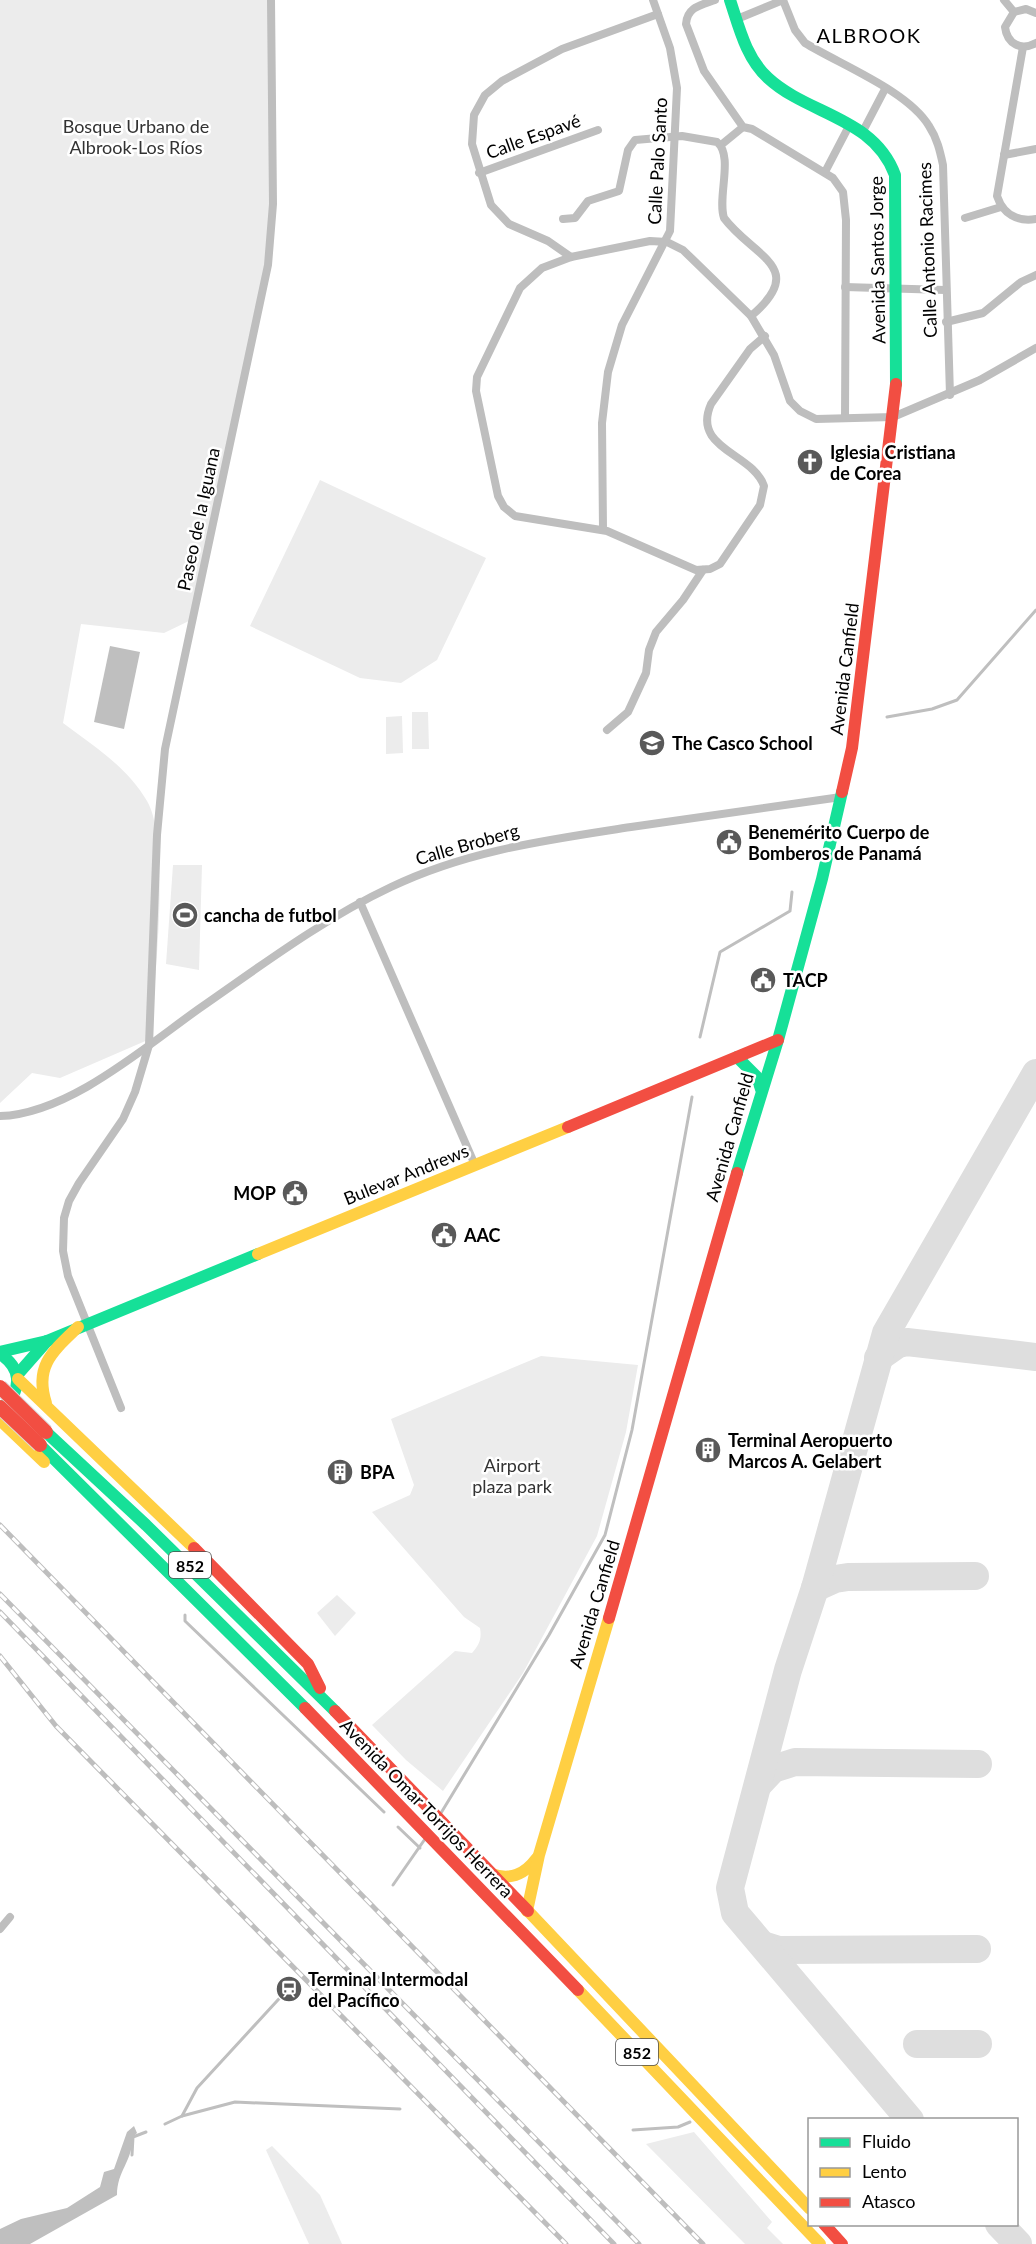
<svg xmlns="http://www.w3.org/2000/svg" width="1036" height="2244" font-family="Lato,sans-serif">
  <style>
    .green { fill: #ececec }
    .water { fill: #bfbfbf }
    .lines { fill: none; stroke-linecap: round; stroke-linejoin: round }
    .stream { stroke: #bfbfbf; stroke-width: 3 }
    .taxiway { stroke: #dedede; stroke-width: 28 }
    .street { stroke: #bebebe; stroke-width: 8 }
    .fast { stroke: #16e098; stroke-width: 12 }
    .slow { stroke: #ffcf43; stroke-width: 12 }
    .jam { stroke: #f24e42; stroke-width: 12 }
    .rail-casing { stroke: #bebebe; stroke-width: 5 }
    .rail { stroke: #fff; stroke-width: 3; stroke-dasharray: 9; stroke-linecap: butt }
    .jam-bridge-casing { stroke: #dbdbdb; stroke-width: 16; stroke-linecap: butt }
    .jam-bridge { stroke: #f24e42; stroke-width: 14 }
    .labels { text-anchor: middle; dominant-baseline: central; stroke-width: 5; stroke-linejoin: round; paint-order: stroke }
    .shield { fill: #fff; stroke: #4c4c4c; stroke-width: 1.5 }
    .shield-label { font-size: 16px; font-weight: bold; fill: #000 }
    .park-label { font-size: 18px; fill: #333; stroke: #fff }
    .street-label { font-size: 18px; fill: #000; stroke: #fff }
    .poi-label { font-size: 18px; font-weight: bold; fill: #000; stroke: #fff; text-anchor: start }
    .neighbourhood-label { font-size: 20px; letter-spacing: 1.5px; fill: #000; stroke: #fff }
  </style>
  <rect width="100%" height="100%" fill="#fff"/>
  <g class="green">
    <path d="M0 0H275L268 260 191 620 164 633 81 624 63 723C94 746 127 767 147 801 171 841 154 989 150 1039L60 1078 32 1073 0 1103Z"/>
    <polygon points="320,480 486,558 437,660 401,683 360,678 250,626"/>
    <polygon points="412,712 428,712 429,749 412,749"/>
    <polygon points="402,716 403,753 386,754 386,717"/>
    <polygon points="173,865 202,865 199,970 166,964"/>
    <path d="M541 1356 638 1365 626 1432 597 1536 523 1673 443 1791 406 1760 372 1725 455 1651 472 1653C479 1645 482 1639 480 1628L464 1617 372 1512 410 1495 414 1485 391 1419Z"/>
    <polygon points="337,1595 356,1613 335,1636 317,1613"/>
    <polygon points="694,2132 772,2222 767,2228 783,2244 745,2244 646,2144"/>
    <polygon points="272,2146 320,2195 342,2244 309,2244 266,2150"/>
  </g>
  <g class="water">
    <polygon points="110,646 140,652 124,729 94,722"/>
    <path d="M134 2126 137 2133 133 2137C132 2162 117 2171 117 2195L30 2244H0V2229L21 2219 67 2208 100 2187 104 2172 114 2169 127 2132Z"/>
  </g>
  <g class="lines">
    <g class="stream">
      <polyline points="887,717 932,709 957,700 1036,610"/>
      <polyline points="700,1037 720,952 790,911 792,892"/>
      <polyline points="185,1615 185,1621 384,1812"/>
      <polyline points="441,1813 549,1635 605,1535 632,1430 692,1097"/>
      <polyline points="398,1827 420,1848"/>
      <polyline points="393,1885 425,1839"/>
      <polyline points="182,2116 197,2088 288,1989"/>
      <polyline points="165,2124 182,2116 235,2102 400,2109"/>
      <polyline points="633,2130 678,2127 690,2122"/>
      <polyline points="132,2155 133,2137 146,2132"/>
    </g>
    <g class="taxiway">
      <polyline points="878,1358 898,1344 907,1342 1036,1357"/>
      <polyline points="815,1588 835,1579 848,1577 975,1576"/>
      <polyline points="758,1785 773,1769 795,1762 978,1764"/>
      <polyline points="763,1945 779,1950 977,1949"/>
      <polyline points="917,2044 978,2044"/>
      <polyline points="910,2120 735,1913 730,1888 788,1670 815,1588 886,1333 1036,1073"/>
      <polyline points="999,2224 1018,2244"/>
    </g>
    <g class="street">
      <path d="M715 0C701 5 687 7 686 24L704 71 743 127 752 129 833 178 843 192 846 220 845 418"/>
      <path d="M783 0 795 30 805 43C841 65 908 91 929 126 937 138 940 151 943 165L950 395"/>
      <polyline points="1004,0 1014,12"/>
      <path d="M1036 13 1026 9 1014 12 1005 27C1007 44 1021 51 1036 43"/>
      <polyline points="737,19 783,0"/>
      <path d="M1023 47 997 196C1003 214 1017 222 1036 219"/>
      <polyline points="862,133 885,89"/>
      <polyline points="721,145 743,127"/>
      <polyline points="1004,155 1036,149"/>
      <polyline points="825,172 849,126"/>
      <polyline points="479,173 598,130"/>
      <polyline points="965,218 1001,207"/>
      <path d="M563 219 575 218 588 201 619 191 628 150 635 140 682 136 717 142C734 156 717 197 724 218 753 257 809 267 751 316"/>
      <polyline points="571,257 548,241 509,224 491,205 472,144 474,115 485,95 502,81 562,49 658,14"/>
      <polyline points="845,287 945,290"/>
      <polyline points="946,322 983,313 1021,282 1036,275"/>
      <path d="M765 336 750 349 711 404C691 449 753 453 764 486L760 505 720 564 710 569 696 570 607 531 515 516 504 507 498 496 476 391 477 377 520 288 542 268 571 257 650 241 667 242 683 250 751 316 774 355 790 401 800 411 816 419 893 417 980 380 1036 348"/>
      <polyline points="603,530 602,423 608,372 622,325 670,231 677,88 670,48 653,0"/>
      <polyline points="607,730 628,712 646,673 649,650 656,632 683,600 703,570"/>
      <polyline points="360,902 475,1165"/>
      <path d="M0 1116C69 1114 146 1046 200 1008 262 965 323 919 391 887 468 850 548 840 631 827 701 817 771 807 841 797"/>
      <polyline points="121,1408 68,1276 63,1251 64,1218 69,1201 79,1183 123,1119 135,1092 149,1045 157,835 165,749 268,265 273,204 271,0"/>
      <polyline points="0,1929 10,1917"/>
    </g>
    <g class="fast">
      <path d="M730 0C739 27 746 58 768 78 808 115 874 117 895 175L896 384"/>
      <polyline points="737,1057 757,1077 761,1089"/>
      <polyline points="737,1173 778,1040 822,879 842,792"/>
      <polyline points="0,1352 47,1341 258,1254"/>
      <path d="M0 1354C20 1367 23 1387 6 1404"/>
      <polyline points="18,1374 47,1341"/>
      <polyline points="46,1432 146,1525 335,1711"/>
      <polyline points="40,1445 305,1708"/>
    </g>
    <g class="slow">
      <polyline points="258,1254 568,1127"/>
      <polyline points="18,1379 194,1548"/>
      <path d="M46 1403C34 1366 53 1351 78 1327"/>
      <polyline points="0,1420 44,1462"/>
      <path d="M491 1874C511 1881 525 1874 537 1858"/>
      <polyline points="527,1911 539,1855 609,1618"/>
      <polyline points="528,1911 810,2209"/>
      <polyline points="578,1990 820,2244"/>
    </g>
    <g class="jam">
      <polyline points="842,792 852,748 896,384"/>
      <polyline points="568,1127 778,1040"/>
      <polyline points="194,1548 308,1664 320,1688"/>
      <polyline points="609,1618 737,1173"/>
      <polyline points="305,1708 578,1990"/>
      <polyline points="335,1711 528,1911"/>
      <polyline points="824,2224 842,2244"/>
    </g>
    <defs>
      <g id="rail">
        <polyline points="0,1525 703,2244"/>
        <polyline points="0,1594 639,2244"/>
        <polyline points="0,1612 614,2244"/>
        <polyline points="0,1656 56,1726 566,2244"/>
      </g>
    </defs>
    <use href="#rail" class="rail-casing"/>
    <use href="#rail" class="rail"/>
    <defs>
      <g id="jam-bridge">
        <polyline points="0,1387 46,1432"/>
        <polyline points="0,1407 40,1445"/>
      </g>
    </defs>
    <use href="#jam-bridge" class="jam-bridge-casing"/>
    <use href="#jam-bridge" class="jam-bridge"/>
  </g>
  <defs>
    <symbol id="church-disc" viewBox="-11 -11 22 22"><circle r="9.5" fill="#595959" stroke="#fff"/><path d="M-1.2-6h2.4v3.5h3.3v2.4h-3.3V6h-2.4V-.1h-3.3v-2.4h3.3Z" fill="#fff"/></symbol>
    <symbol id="school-disc" viewBox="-11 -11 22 22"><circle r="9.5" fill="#595959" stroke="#fff"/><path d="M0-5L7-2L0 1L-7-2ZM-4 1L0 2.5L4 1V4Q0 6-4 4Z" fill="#fff"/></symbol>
    <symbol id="civic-disc" viewBox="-11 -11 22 22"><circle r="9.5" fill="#595959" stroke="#fff"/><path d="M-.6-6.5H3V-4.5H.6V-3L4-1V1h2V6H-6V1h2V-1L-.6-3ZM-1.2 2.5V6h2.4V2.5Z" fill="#fff"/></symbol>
    <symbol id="stadium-disc" viewBox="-11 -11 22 22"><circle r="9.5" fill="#595959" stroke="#fff"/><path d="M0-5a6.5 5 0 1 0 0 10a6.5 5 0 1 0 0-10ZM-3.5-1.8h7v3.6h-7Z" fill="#fff"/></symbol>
    <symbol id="building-disc" viewBox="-11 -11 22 22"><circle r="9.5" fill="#595959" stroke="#fff"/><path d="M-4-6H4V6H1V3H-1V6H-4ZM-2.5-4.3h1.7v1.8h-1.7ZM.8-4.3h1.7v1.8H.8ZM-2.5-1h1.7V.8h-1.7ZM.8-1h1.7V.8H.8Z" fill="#fff"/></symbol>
    <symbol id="station-disc" viewBox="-11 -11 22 22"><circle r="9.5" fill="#595959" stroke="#fff"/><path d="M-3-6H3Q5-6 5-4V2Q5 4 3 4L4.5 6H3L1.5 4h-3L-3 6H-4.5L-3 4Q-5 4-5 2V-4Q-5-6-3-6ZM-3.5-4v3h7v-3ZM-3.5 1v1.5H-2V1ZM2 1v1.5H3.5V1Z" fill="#fff"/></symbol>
  </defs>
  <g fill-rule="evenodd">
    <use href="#church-disc" x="795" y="447" width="30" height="30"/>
    <use href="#school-disc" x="637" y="728" width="30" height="30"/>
    <use href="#civic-disc" x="714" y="827" width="30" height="30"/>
    <use href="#stadium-disc" x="170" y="900" width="30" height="30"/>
    <use href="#civic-disc" x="748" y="965" width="30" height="30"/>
    <use href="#civic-disc" x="280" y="1178" width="30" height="30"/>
    <use href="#civic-disc" x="429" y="1220" width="30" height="30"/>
    <use href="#building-disc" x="693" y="1435" width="30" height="30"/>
    <use href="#building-disc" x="325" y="1457" width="30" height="30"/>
    <use href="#station-disc" x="274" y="1974" width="30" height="30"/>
  </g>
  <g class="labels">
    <g class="shield">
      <rect x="169" y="1552" width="42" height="26" rx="4.5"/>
      <rect x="616" y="2039" width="42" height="26" rx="4.5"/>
    </g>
    <g class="shield-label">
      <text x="190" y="1565">852</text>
      <text x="637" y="2052">852</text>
    </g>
    <g class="park-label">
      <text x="136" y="126">Bosque Urbano de<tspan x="136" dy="21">Albrook-Los Ríos</tspan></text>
      <text x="512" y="1465">Airport<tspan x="512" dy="21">plaza park</tspan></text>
    </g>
    <g class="street-label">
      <text transform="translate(533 136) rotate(-20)">Calle Espavé</text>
      <text transform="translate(657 161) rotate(-87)">Calle Palo Santo</text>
      <text transform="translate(927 250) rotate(-92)">Calle Antonio Racimes</text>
      <text transform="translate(877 260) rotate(-91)">Avenida Santos Jorge</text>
      <text transform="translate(198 519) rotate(-78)">Paseo de la Iguana</text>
      <text transform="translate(844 669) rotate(-83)">Avenida Canfield</text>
      <text transform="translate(467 844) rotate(-16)">Calle Broberg</text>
      <text transform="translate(729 1137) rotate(-74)">Avenida Canfield</text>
      <text transform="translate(406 1174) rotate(-22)">Bulevar Andrews</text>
      <text transform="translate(594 1604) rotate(-73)">Avenida Canfield</text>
      <text transform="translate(427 1808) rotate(46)">Avenida Omar Torrijos Herrera</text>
    </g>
    <g class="poi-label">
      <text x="830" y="452">Iglesia Cristiana<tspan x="830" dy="21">de Corea</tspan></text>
      <text x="672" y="743">The Casco School</text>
      <text x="748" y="832">Benemérito Cuerpo de<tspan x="748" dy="21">Bomberos de Panamá</tspan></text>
      <text x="204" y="915">cancha de futbol</text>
      <text x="783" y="980">TACP</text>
      <text x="276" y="1193" text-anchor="end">MOP</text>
      <text x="464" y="1235">AAC</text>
      <text x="728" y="1440">Terminal Aeropuerto<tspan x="728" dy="21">Marcos A. Gelabert</tspan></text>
      <text x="360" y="1472">BPA</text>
      <text x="308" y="1979">Terminal Intermodal<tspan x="308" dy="21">del Pacífico</tspan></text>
    </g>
    <g class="neighbourhood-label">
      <text x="869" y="35">ALBROOK</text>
    </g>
  </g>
  <rect x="808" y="2118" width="210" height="108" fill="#ffffff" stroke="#999999" stroke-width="1.5"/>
  <rect x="820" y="2138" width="30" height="9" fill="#16e098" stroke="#999999" stroke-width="1.5"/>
  <text x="862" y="2148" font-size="18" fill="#000000">Fluido</text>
  <rect x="820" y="2168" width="30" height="9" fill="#ffcf43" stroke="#999999" stroke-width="1.5"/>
  <text x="862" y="2178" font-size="18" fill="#000000">Lento</text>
  <rect x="820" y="2198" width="30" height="9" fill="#f24e42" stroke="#999999" stroke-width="1.5"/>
  <text x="862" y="2208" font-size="18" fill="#000000">Atasco</text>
</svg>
